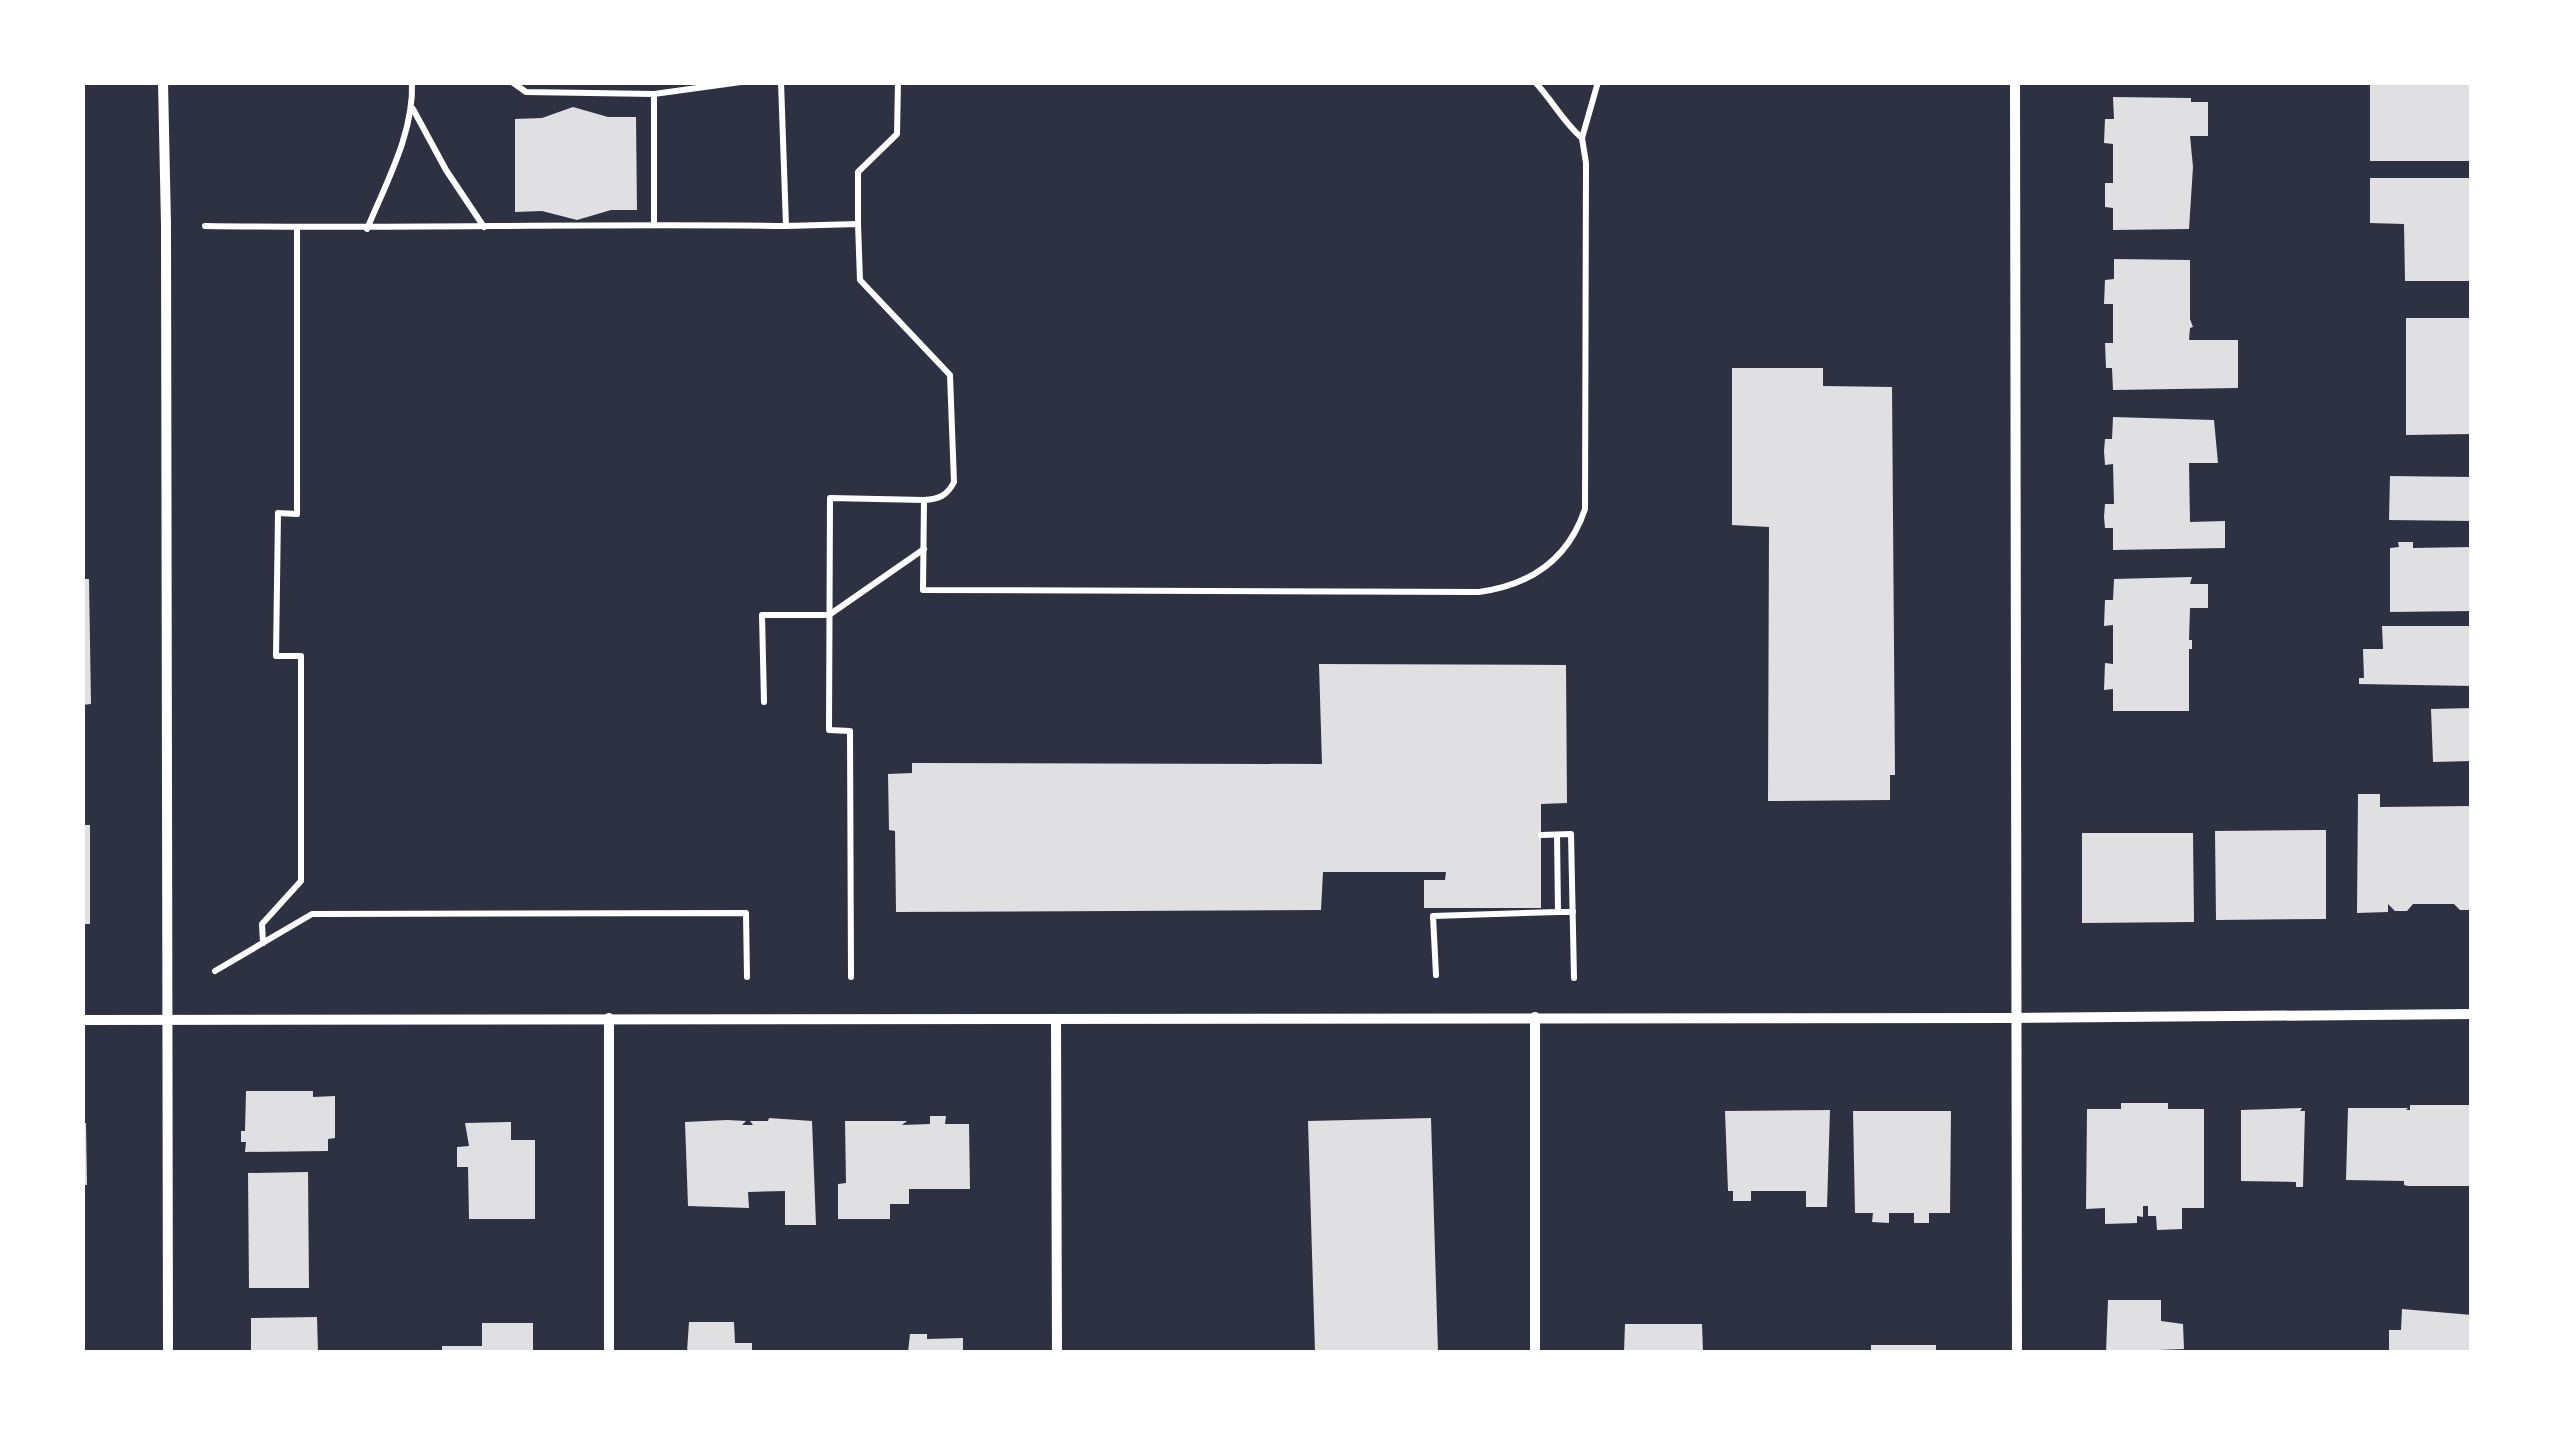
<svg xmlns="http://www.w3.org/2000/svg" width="2554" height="1435" font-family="'IBM Plex Serif',serif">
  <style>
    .building { fill: #e0e0e3 }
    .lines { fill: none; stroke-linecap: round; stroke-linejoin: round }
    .path { stroke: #fff; stroke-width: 6 }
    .minor { stroke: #fff; stroke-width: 10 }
  </style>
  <rect width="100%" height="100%" fill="#2d3142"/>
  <g class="building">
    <rect x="2370" y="82" width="102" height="79"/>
    <polygon points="2113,97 2191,98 2191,102 2208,102 2208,136 2190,136 2193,167 2189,229 2113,230 2113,208 2105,207 2105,183 2113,183 2113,144 2104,143 2105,119 2114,119"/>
    <polygon points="573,107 608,117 636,117 637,210 611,210 577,220 542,211 515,212 515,119 542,118"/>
    <polygon points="2370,178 2472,178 2472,281 2405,281 2404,224 2370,223"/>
    <polygon points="2114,259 2190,260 2190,319 2193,327 2190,328 2189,340 2238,340 2238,388 2113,390 2112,368 2106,368 2105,343 2113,343 2113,304 2104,304 2105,280 2114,279"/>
    <polygon points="2406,318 2472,318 2472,434 2406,435"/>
    <polygon points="1732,368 1823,368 1823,386 1892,387 1895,775 1890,775 1890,800 1768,801 1769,527 1732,525"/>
    <polygon points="2113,417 2214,420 2218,463 2189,463 2190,522 2225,521 2225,548 2113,550 2113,528 2105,528 2104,517 2105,504 2114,504 2113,464 2105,465 2104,451 2105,439 2112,439"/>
    <polygon points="2390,476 2472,477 2472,521 2389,520"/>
    <polygon points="2398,542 2413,542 2413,548 2472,547 2472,611 2390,612 2390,548 2399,547"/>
    <polygon points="2192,577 2190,584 2208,584 2208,608 2190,608 2189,640 2192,640 2192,649 2189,649 2189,711 2113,711 2113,689 2104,690 2105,663 2113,664 2113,625 2104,626 2105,600 2113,600 2114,579"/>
    <polygon points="82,579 89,579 91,704 82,705"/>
    <polygon points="2382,626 2472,626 2472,686 2359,684 2359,678 2364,678 2363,649 2383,649"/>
    <polygon points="1319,664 1566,665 1567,803 1541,804 1541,908 1424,908 1424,880 1445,880 1446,872 1323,872 1321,910 896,912 895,831 889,830 888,774 912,773 912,763 1322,764"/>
    <polygon points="2472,708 2472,761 2433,762 2431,709"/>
    <polygon points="2358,794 2380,794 2380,807 2472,806 2472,910 2460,910 2454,904 2413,904 2407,911 2395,911 2388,904 2388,912 2357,913"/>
    <rect x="82" y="825" width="8" height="99"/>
    <polygon points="2326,830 2326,919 2216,920 2215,831"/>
    <polygon points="2082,833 2193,833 2194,922 2082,923"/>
    <polygon points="246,1091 313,1091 313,1097 335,1096 335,1138 328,1139 328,1151 245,1152 246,1142 241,1142 241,1131 245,1131"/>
    <polygon points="2121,1103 2168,1103 2168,1109 2204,1109 2204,1208 2182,1208 2182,1229 2157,1230 2156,1216 2148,1216 2148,1206 2143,1206 2143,1217 2137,1216 2137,1223 2105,1224 2105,1208 2086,1209 2087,1109 2121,1109"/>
    <polygon points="2410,1105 2472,1105 2472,1186 2408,1186 2404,1185 2404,1181 2346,1180 2348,1108 2408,1108 2406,1110 2410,1110"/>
    <polygon points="2302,1108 2300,1111 2305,1111 2303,1187 2296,1187 2296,1182 2241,1181 2241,1110"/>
    <polygon points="1830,1110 1827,1207 1806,1207 1806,1191 1751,1191 1751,1201 1733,1201 1733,1191 1728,1191 1725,1111"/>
    <polygon points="1853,1111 1951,1111 1950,1213 1929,1213 1929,1223 1914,1223 1914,1213 1889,1213 1889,1223 1872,1222 1873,1213 1855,1213"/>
    <polygon points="930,1116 946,1116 945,1124 969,1124 970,1189 909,1189 909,1204 890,1204 890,1219 838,1219 838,1184 846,1183 845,1121 907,1121 902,1125 930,1124"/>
    <polygon points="769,1118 812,1121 816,1225 785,1225 785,1191 748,1192 749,1208 688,1206 685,1122 727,1120 746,1121 742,1125 753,1125 750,1121 768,1121"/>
    <polygon points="1431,1118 1438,1352 1315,1352 1308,1121"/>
    <polygon points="511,1122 511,1140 535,1140 535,1219 469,1219 468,1167 457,1167 457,1147 469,1146 465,1123"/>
    <polygon points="82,1123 86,1123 87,1185 82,1185"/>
    <polygon points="308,1172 309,1288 249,1288 248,1173"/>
    <polygon points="2108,1300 2161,1300 2161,1321 2183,1324 2184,1349 2106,1352"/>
    <polygon points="2402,1309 2472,1315 2472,1352 2389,1352 2389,1330 2401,1330"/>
    <polygon points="317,1317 318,1352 251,1352 251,1318"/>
    <polygon points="689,1322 734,1322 735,1343 752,1343 752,1352 687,1352"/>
    <polygon points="482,1323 533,1323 533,1352 442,1352 442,1346 482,1346"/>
    <polygon points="1625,1324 1702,1324 1703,1352 1624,1352"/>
    <polygon points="910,1334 927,1334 927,1339 963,1338 963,1352 908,1352"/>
    <rect x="1871" y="1345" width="65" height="7"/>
  </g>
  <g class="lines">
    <g class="path">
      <polyline points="512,82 526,92 654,94 741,82"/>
      <path d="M781 82 786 226 858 224 860 280 950 375 954 482C947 496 939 499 924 500L923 590 1479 592C1531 585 1568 560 1585 509L1586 163 1582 138C1564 123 1552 100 1535 82"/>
      <polyline points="413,109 446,170 484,227"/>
      <polyline points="1582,138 1598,82"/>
      <polyline points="654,224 654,94"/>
      <polyline points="858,224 858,172 897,134 898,82"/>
      <path d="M205 226C398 229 592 223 786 226"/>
      <path d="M367 229C386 183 414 133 412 82"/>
      <polyline points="764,702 762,615 829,615 924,549"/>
      <polyline points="1541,835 1571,834 1574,978"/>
      <polyline points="1557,835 1558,912 1573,912"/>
      <polyline points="263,943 262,924 301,881 301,656 276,656 278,513 297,514 297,227"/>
      <polyline points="215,971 312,914 746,913 747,977"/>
      <polyline points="1436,975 1433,916 1558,912"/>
      <polyline points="851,977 850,731 829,730 830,498 924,500"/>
    </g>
    <g class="minor">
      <polyline points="163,82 166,225 168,1352"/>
      <polyline points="2015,82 2017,1352"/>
      <polyline points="1535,1017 1535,1352"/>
      <polyline points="609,1018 609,1352"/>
      <polyline points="1056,1019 1057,1352"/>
      <polyline points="82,1020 2015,1018 2472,1014"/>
    </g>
  </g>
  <rect width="2554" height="1435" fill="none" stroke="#ffffff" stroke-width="170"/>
</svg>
